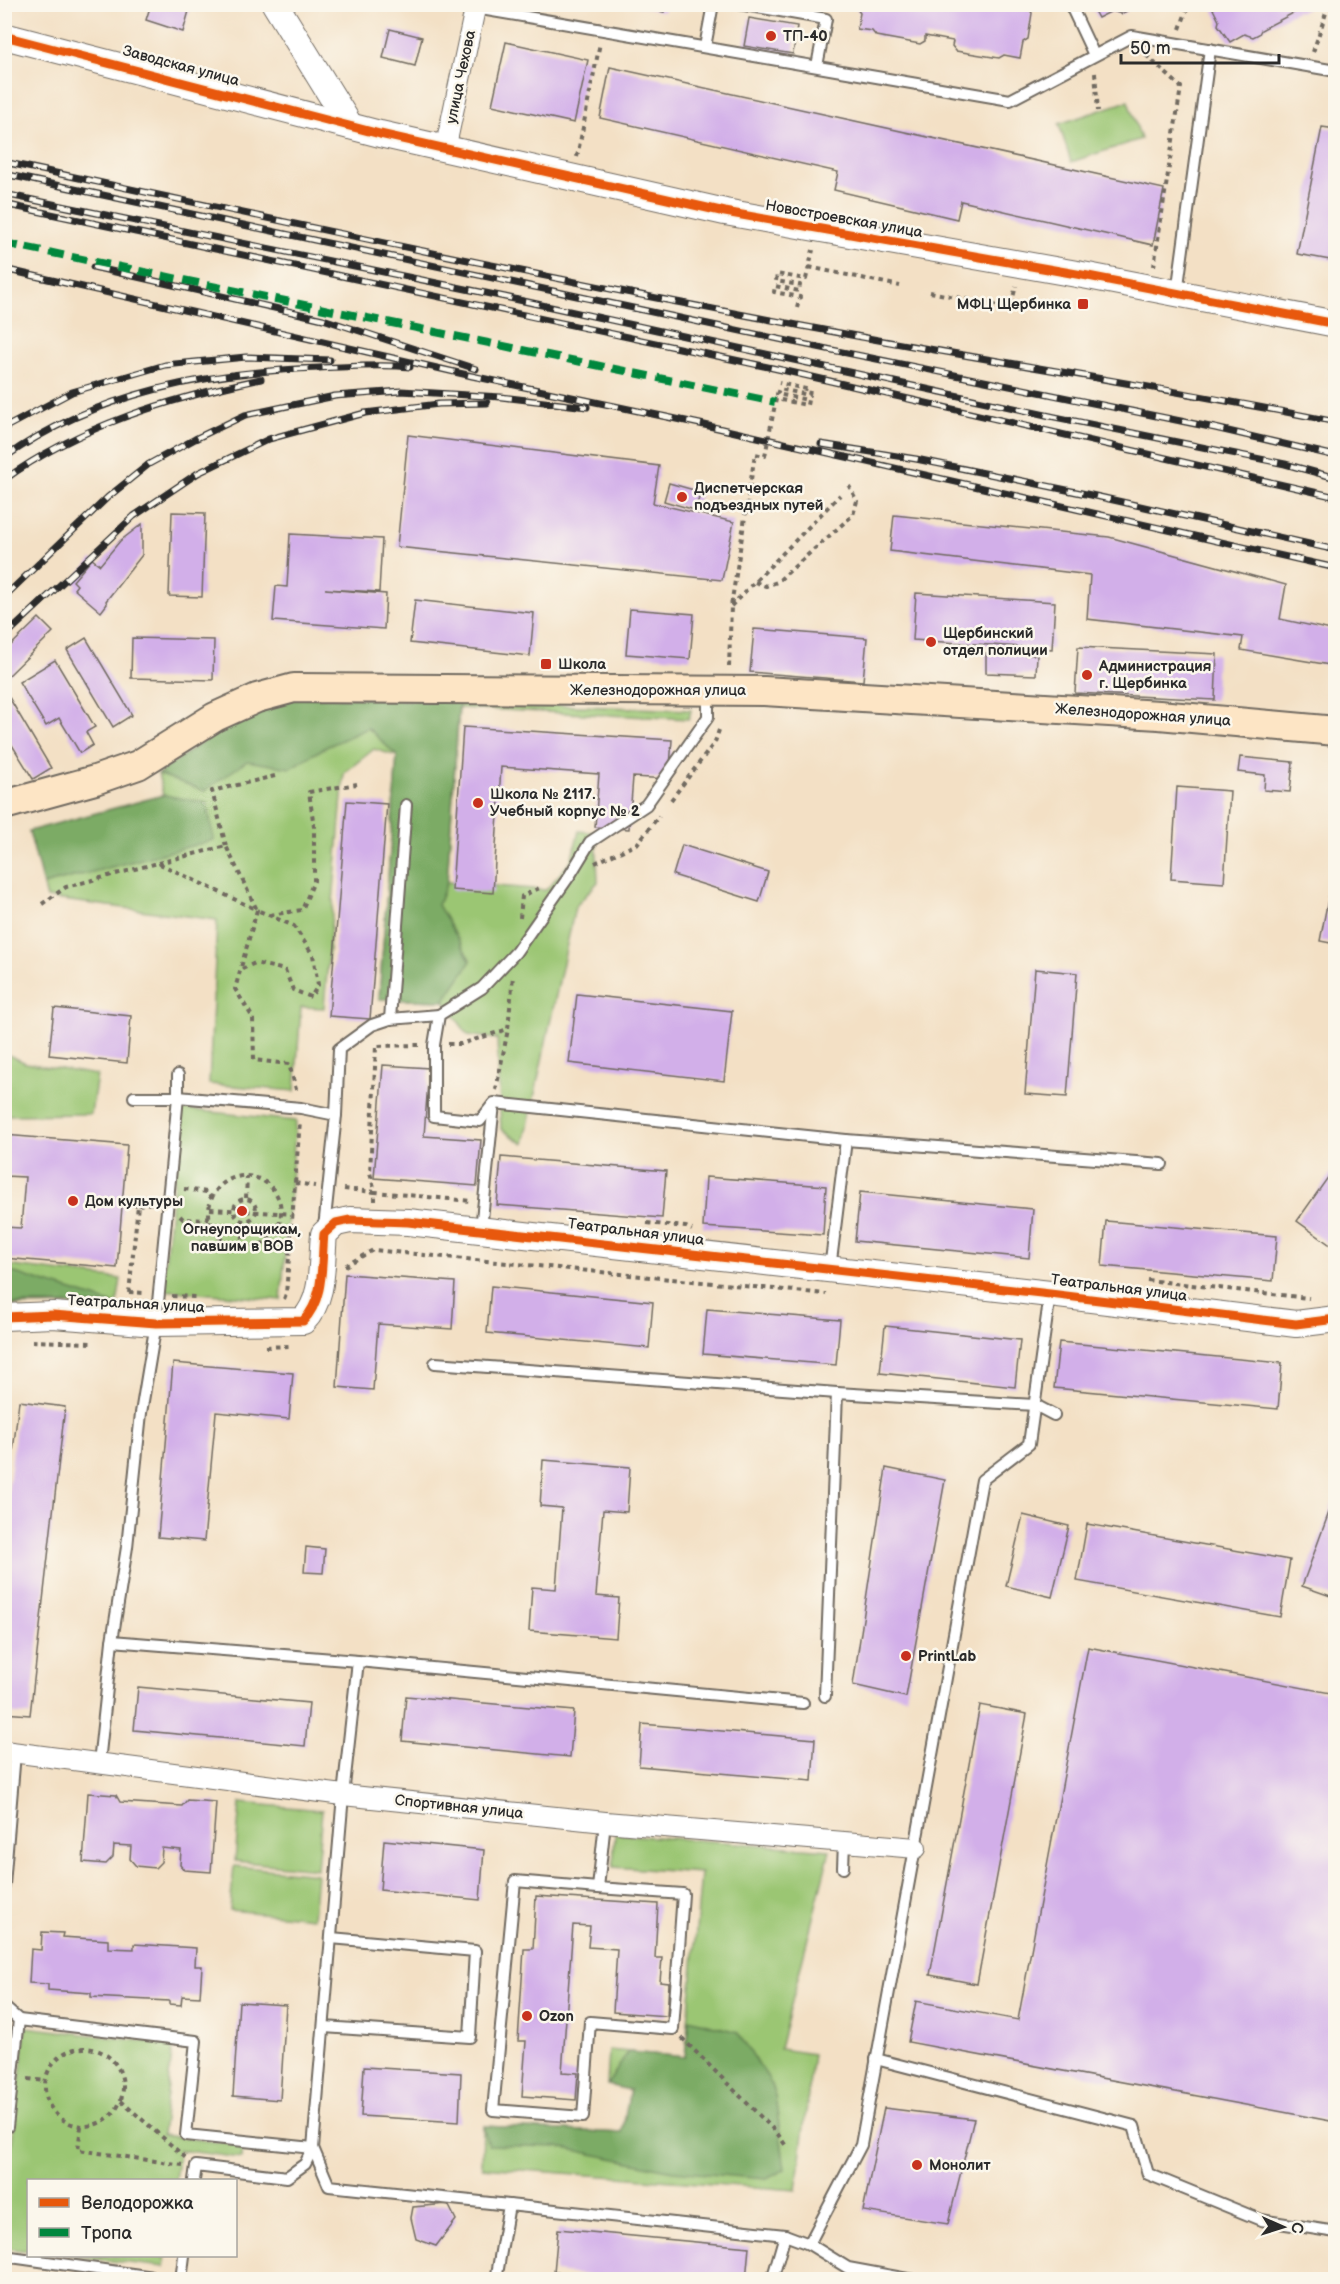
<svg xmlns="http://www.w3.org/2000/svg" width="1340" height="2284" font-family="'Balsamiq Sans',sans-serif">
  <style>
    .green { fill: #9bc673; stroke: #63784f; stroke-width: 1.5 }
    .forest { fill: #7cab65; stroke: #546b48; stroke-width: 1.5 }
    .building { fill: #d2afe9 }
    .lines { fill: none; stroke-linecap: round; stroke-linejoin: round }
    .service-casing { stroke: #716a61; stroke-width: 14 }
    .minor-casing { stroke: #716a61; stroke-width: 22 }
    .tertiary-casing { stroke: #716a61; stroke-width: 28 }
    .secondary-casing { stroke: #716a61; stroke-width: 32 }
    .path { stroke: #716a61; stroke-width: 4; stroke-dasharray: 4.5 4.5; stroke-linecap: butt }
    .service { stroke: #fff; stroke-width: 10 }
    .minor { stroke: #fff; stroke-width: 20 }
    .tertiary { stroke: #fff; stroke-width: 26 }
    .secondary { stroke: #fde5c5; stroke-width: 28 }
    .rail-casing { stroke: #2b2b2b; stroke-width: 7 }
    .rail { stroke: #fbf7ec; stroke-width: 4.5; stroke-dasharray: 14; stroke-linecap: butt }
    .quiet { stroke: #00873e; stroke-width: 8; stroke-dasharray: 15 8; stroke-linecap: butt }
    .cycleway-casing { stroke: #fbf7ec; stroke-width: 13 }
    .cycleway { stroke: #e8590c; stroke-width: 9 }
    .poi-dot { fill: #c8321e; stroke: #fbf7ec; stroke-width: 2 }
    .labels { text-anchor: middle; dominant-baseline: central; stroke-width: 5; stroke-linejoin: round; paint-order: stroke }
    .poi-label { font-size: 15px; font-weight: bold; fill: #2b2b2b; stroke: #fbf7ec; text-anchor: start }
    .street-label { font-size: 15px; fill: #2b2b2b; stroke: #fbf7ec }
  </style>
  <rect width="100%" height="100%" fill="#fbf7ec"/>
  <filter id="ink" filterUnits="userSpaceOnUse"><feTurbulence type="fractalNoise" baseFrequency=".0167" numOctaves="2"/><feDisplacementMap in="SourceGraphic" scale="12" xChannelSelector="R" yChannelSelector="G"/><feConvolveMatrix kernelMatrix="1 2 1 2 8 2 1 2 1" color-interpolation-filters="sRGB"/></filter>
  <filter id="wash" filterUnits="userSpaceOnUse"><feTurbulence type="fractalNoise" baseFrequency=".008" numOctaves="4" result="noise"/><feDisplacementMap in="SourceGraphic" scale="24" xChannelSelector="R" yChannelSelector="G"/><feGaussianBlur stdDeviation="1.35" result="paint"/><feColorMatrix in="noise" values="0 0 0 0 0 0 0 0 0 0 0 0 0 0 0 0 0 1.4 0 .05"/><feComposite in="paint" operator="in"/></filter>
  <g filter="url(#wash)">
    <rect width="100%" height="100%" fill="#f3e0c5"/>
    <g class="green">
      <polygon points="1128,101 1141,139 1071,162 1059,124"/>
      <polygon points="298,696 691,710 689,719 459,708 447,882 546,890 571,861 579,831 596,833 598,882 575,907 524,1144 501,1129 497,1039 468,1035 444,1001 379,999 397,756 374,749 344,773 324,1008 301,1007 295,1091 209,1084 217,920 47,898 29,831 163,795 158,774 238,716"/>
      <polygon points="4,1053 26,1063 97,1075 91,1114 5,1115"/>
      <polygon points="182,1109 296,1121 281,1300 162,1290"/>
      <polygon points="5,1265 121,1279 117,1305 5,1306"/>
      <polygon points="240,1803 322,1810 317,1869 235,1861"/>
      <polygon points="615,1834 830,1850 780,2049 813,2054 796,2190 482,2167 483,2126 623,2133 630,2090 607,2085 609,2050 685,2057 701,1873 613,1867"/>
      <polygon points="234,1866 317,1874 313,1918 230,1910"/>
      <polygon points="26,2027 173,2045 162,2135 242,2145 241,2158 179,2150 175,2180 28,2180 28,2251 5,2248 5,2199"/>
      <polygon points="68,2256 166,2256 164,2267"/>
    </g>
    <g class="forest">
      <polygon points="298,696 459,702 447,882 438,905 471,961 444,1001 379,999 397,756 368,728 324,748 290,768 247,761 204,791 158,774 238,716"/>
      <polygon points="164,795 207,803 214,840 43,885 29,831"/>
      <polygon points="5,1270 117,1305 5,1304"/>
      <polygon points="689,2019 737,2032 769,2079 775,2096 785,2169 767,2179 673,2171 559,2147 488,2145 483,2126 622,2133 630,2090 607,2085 628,2052 685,2057"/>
    </g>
    <g id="blocks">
      <g class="building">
        <polygon points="151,4 191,4 183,32 146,20"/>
        <polygon points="629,4 665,4 664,12"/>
        <polygon points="857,4 1011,4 1029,8 1032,13 1028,39 1023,42 1020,58 1004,55 999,58 956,51 952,46 953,41 925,36 925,41 920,44 876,36 872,31 857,29 860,13 856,8"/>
        <polygon points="1087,4 1132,4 1128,6 1127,11 1121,14 1112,11 1098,18 1094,11 1090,10"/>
        <polygon points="1215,4 1308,4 1307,9 1301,12 1297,11 1261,30 1259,34 1253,37 1244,34 1230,42 1218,25 1219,21 1213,9 1216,7"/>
        <polygon points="749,18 797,26 793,54 744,46"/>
        <polygon points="390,29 422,37 415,66 383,58"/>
        <polygon points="506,42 588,60 574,123 492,105"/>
        <polygon points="610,67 1164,189 1153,245 961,201 957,219 834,190 838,172 600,118"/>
        <polygon points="1322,127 1336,129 1336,261 1297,254"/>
        <polygon points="408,435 659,466 653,503 734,522 722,580 397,547"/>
        <polygon points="669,483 701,492 695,510 664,501"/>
        <polygon points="172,512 205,513 202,597 169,596"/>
        <polygon points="894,515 1109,537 1286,585 1280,619 1336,631 1336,666 1241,650 1243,637 1087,619 1090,575 890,551"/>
        <polygon points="142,524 142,555 106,601 107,604 101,612 74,589 77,585 73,581 92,559 100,565 120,541"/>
        <polygon points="290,534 382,539 379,592 325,589 386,594 384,629 273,621 276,586 287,587"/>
        <polygon points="916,593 1055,602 1052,649 913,640"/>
        <polygon points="415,600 534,613 530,656 410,643"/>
        <polygon points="630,609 694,614 690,659 626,654"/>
        <polygon points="39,618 53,632 4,680 4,652"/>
        <polygon points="754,629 867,638 863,681 750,672"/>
        <polygon points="86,638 132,715 113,727 67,650"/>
        <polygon points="132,638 214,640 213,680 131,678"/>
        <polygon points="1078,647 1217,654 1215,700 1075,693"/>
        <polygon points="986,653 1037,655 1036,675 986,673"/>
        <polygon points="55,660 95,727 86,732 93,745 80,753 59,718 46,726 19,682"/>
        <polygon points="4,689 51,768 33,779 4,732"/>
        <polygon points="463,727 672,740 669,779 633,777 629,829 595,827 599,774 501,767 493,893 452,890"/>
        <polygon points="1240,757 1293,762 1290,792 1264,790 1265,775 1238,772"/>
        <polygon points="1177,787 1230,791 1224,883 1171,879"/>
        <polygon points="347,801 387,804 370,1019 329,1016"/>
        <polygon points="682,845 768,872 759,902 673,875"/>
        <polygon points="1334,868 1336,868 1336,944 1320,941"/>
        <polygon points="1035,969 1077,973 1067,1097 1025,1094"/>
        <polygon points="577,994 732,1011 724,1081 569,1063"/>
        <polygon points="54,1008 131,1016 127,1063 49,1055"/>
        <polygon points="383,1065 429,1068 424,1136 481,1140 477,1186 374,1178"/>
        <polygon points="4,1135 127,1145 117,1268 4,1258 4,1227 21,1228 25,1177 4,1176"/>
        <polygon points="501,1157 666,1171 662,1218 497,1205"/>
        <polygon points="1336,1166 1336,1249 1297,1221"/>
        <polygon points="706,1177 826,1186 823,1235 703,1227"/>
        <polygon points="860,1192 1033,1209 1029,1258 855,1241"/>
        <polygon points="1106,1221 1277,1236 1273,1281 1102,1266"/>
        <polygon points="345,1274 455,1282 452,1329 378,1324 373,1390 337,1387"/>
        <polygon points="491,1286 653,1302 649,1348 487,1333"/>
        <polygon points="707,1309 840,1320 836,1365 703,1354"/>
        <polygon points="885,1326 1020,1340 1015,1387 880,1373"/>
        <polygon points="1059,1342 1282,1363 1278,1409 1054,1388"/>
        <polygon points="173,1363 293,1373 289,1419 216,1412 204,1541 158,1537"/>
        <polygon points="19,1401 65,1407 30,1715 4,1713 4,1527"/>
        <polygon points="543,1460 630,1467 627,1512 603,1510 596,1596 619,1598 616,1638 529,1631 532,1587 556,1589 562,1508 540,1506"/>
        <polygon points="886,1468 945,1480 906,1697 853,1685"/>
        <polygon points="1335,1496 1336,1496 1336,1598 1302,1586"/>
        <polygon points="1023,1515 1069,1526 1052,1597 1006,1586"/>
        <polygon points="1087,1524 1290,1560 1280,1617 1077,1581"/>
        <polygon points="306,1547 325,1549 323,1573 304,1572"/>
        <polygon points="1088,1647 1336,1694 1336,2122 908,2042 916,2001 1018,2020"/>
        <polygon points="138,1687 309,1703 305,1746 134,1730"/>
        <polygon points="406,1696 574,1711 570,1757 402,1741"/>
        <polygon points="980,1705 1027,1714 977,1984 930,1975"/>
        <polygon points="642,1724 815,1739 812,1781 639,1766"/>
        <polygon points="88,1793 116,1795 120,1802 182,1806 187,1800 216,1802 211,1872 184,1870 180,1865 181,1850 162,1848 161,1862 155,1868 136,1866 130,1859 131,1846 114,1845 113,1857 106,1864 83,1862"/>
        <polygon points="384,1840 484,1850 480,1900 380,1890"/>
        <polygon points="536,1896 658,1904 655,1958 662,1958 660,1982 669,1983 667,2016 613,2012 617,1949 588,1947 590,1926 573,1925 562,2072 578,2073 576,2100 522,2096 526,2041 518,2041 524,1949 533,1949"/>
        <polygon points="42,1932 63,1933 62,1937 108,1940 108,1948 134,1949 134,1944 196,1948 195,1966 202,1966 200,1997 182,1996 181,2005 169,2004 169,2001 91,1997 91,1993 48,1990 48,1984 29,1983 31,1949 41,1950"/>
        <polygon points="239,2002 286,2005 280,2100 233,2096"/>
        <polygon points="364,2067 461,2073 459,2122 361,2116"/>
        <polygon points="884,2108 974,2119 948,2224 863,2211"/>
        <polygon points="448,2204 456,2220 436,2246 416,2239 411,2218 413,2207"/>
        <polygon points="558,2229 749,2247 746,2280 634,2280 554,2272"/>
      </g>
    </g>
  </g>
  <g filter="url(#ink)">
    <use href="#blocks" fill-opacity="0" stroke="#716a61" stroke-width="1.5"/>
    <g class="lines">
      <defs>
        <g id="service">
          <polyline points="739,4 826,19 817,66"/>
          <polyline points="1070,4 1094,55"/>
          <polyline points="475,8 1010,100 1132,36 1336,71"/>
          <polyline points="705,47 713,4"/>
          <polyline points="1177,293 1210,49"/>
          <polyline points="708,693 708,717 646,805 590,842 570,875 516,952 482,988 439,1015 434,1045 434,1116 480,1121 494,1103 846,1140"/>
          <polyline points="390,1019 439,1015"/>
          <polyline points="134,1097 178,1097 178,1075"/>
          <polyline points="336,1115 339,1049 372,1025 390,1019 406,805"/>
          <polyline points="481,1229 494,1104"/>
          <polyline points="830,1269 846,1140 1162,1164"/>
          <polyline points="435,1363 837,1393 1035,1405 1054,1415"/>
          <polyline points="112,1641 358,1661 803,1703"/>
          <polyline points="825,1696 837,1393"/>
          <polyline points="99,1763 112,1641 127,1547 141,1413 156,1323 178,1097 301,1108 336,1115 324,1228"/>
          <polyline points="843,1868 844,1842"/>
          <polyline points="4,1885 15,1753"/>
          <polyline points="598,1888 683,1894 673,2029 590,2022 583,2117 493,2110 515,1881 598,1888 605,1822"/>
          <polyline points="4,2007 19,2020 196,2041 186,2135 313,2148 343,1795 358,1661"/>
          <polyline points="324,2027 470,2037 475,1951 331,1938"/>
          <polyline points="876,2059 1134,2126 1148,2174 1261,2220 1336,2232"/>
          <polyline points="4,2127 7,2127 19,2020"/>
          <polyline points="313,2148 329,2186 509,2205"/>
          <polyline points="194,2180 196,2166 287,2177 305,2164 313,2148"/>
          <polyline points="4,2256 175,2280"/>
          <polyline points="181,2280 184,2256"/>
          <polyline points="496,2280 509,2205 785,2235"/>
          <polyline points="772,2280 785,2235 809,2244"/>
          <polyline points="913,2280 848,2268 809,2244 861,2145 982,1480 1029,1444 1050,1294"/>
        </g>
        <g id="minor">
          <polyline points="445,150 476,4"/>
          <polyline points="4,1751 343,1795 605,1822 916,1848"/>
        </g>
        <g id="tertiary">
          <polyline points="275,4 350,126"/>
          <polyline points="4,36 380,134 725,212 1088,276 1336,324"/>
          <path d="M4 1317 53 1315 156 1323 303 1321C325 1299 321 1263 324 1234L336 1223 350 1220 408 1222 1050 1294 1296 1324 1336 1319"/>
        </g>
        <polyline id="secondary" points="4,805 95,780 138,765 215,717 257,698 294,688 764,691 1159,715 1336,731"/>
      </defs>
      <use href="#service" class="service-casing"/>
      <use href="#minor" class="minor-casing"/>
      <use href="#tertiary" class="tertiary-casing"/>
      <use href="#secondary" class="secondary-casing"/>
      <g class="path">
        <polyline points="1180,29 1189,4"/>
        <polyline points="1313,52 1329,4"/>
        <polyline points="1146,55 1181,87 1154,266"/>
        <polyline points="1095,73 1098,111"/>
        <polyline points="577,157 600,43"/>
        <polyline points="809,267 900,286"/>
        <path d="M930 292 1000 306C1013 304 1013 297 1016 286"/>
        <polyline points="797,308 800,297 774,292 775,286 799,291 800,285 776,281 777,274 806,279 813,250"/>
        <polyline points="755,582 766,586 777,582 853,515 857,501 849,486"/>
        <polyline points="731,606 840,495"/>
        <polyline points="729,667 731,606 755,454 765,456 776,399 807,405 808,400 777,394 779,389 809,395 810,390 779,383"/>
        <polyline points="671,800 715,742 719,730"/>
        <polyline points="226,846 212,791 279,775"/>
        <polyline points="158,863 226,846 257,910 294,926 313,955 318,985 311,997 293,990 285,970 255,963 240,970"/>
        <polyline points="595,863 637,844 659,816"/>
        <polyline points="42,904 66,887 158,863 257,910 235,989 253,1018 254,1060 289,1064 297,1093"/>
        <polyline points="270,915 302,910 314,881 314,827 309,792 357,784"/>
        <polyline points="520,918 522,896 542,887"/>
        <polyline points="448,1044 461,1044 508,1029 513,976"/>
        <polyline points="419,1045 376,1046 370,1173 375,1192 471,1201"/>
        <polyline points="496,1090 508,1029"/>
        <circle cx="245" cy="1212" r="36"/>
        <polyline points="295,1183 315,1186"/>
        <polyline points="184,1189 207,1192 212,1199"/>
        <polyline points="344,1189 375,1192 375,1201"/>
        <polyline points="246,1198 247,1176"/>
        <circle cx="245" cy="1210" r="11"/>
        <polyline points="123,1204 138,1205 129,1293"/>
        <polyline points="138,1205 154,1203"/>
        <polyline points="210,1209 293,1214"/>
        <polyline points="180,1216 183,1219 206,1220 209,1215"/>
        <polyline points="647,1223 686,1227 692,1230"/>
        <polyline points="242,1248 244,1222"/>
        <polyline points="345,1266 373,1250 826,1294"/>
        <polyline points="1147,1280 1309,1298"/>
        <polyline points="129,1292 144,1293"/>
        <polyline points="172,1296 195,1297"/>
        <polyline points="284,1299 286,1294 300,1121"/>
        <polyline points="32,1341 91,1343"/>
        <polyline points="266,1347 289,1346"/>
        <polyline points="682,2038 777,2133 786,2146"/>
        <circle cx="84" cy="2087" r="39"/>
        <polyline points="28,2079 45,2081"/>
        <polyline points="121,2101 186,2158"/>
        <polyline points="81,2126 78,2150 183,2165"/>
      </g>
      <use href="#service" class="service"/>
      <use href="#minor" class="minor"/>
      <use href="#tertiary" class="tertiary"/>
      <use href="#secondary" class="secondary"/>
      <defs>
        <g id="rail">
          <path d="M4 162C267 218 529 275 792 324 973 359 1155 385 1336 422"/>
          <polyline points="4,174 788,341 1215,428 1336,456"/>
          <polyline points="4,194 505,297 1055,417 1285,464 1336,478"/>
          <polyline points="4,204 782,370 1336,497"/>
          <polyline points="93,267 323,319 476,369"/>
          <polyline points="4,269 472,376 700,424 1336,568"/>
          <polyline points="4,428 72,392 165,365 246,357 330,360"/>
          <polyline points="821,444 916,459 1091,495 1336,550"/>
          <path d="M4 458C97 392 207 372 319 368 348 367 380 364 410 367"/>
          <path d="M4 480C80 425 172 398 261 379"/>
          <polyline points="4,597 108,497 149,464 195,439 245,415 335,396 401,391 501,397 587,407"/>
          <polyline points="4,637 134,516 198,473 269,439 365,413 439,404 487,403"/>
        </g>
      </defs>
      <use href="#rail" class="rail-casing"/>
      <use href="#rail" class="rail"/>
      <polyline class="quiet" points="4,243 775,402"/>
      <defs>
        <g id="cycleway">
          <polyline points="4,36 380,134 725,212 1088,276 1336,324"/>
          <path d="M4 1317 53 1315 156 1323 303 1321C325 1299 321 1263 324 1234L336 1223 350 1220 408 1222 1050 1294 1296 1324 1336 1319"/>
        </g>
      </defs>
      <use href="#cycleway" class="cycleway-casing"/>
      <use href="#cycleway" class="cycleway"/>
    </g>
  </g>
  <g class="poi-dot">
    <circle cx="771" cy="36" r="6"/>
    <rect x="1077" y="298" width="12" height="12" rx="3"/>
    <circle cx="682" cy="497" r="6"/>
    <circle cx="931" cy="642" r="6"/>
    <rect x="540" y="658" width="12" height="12" rx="3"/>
    <circle cx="1087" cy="675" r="6"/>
    <circle cx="478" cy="803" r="6"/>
    <circle cx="73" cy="1201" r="6"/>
    <circle cx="242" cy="1211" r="6"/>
    <circle cx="906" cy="1656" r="6"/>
    <circle cx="527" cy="2016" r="6"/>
    <circle cx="917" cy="2165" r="6"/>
  </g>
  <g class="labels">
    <g class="poi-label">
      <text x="783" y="36">ТП-40</text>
      <text x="1071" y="304" text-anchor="end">МФЦ Щербинка</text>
      <text x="694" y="488">Диспетчерская<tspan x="694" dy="17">подъездных путей</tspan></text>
      <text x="943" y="633">Щербинский<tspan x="943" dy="17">отдел полиции</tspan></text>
      <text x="558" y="664">Школа</text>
      <text x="1099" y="666">Администрация<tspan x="1099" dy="17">г. Щербинка</tspan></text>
      <text x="490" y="794">Школа № 2117.<tspan x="490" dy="17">Учебный корпус № 2</tspan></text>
      <text x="85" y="1201">Дом культуры</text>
      <text x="242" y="1229" text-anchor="middle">Огнеупорщикам,<tspan x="242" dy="17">павшим в ВОВ</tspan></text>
      <text x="918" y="1656">PrintLab</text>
      <text x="539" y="2016">Ozon</text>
      <text x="929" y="2165">Монолит</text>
    </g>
    <g class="street-label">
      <text transform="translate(181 66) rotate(15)">Заводская улица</text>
      <text transform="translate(461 77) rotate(-78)">улица Чехова</text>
      <text transform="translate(844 219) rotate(10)">Новостроевская улица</text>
      <text x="658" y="690">Железнодорожная улица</text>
      <text transform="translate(1143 715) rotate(4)">Железнодорожная улица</text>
      <text transform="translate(636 1232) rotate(7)">Театральная улица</text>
      <text transform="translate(1119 1288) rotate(7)">Театральная улица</text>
      <text transform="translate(136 1304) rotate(3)">Театральная улица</text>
      <text transform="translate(459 1807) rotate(6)">Спортивная улица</text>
    </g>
  </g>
  <rect width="1340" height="2284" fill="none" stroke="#fbf7ec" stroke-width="24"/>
  <rect x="27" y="2179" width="210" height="78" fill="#fbf7ec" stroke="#a8a59f" stroke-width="1.5"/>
  <rect x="39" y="2198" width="30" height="9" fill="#e8590c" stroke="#a8a59f" stroke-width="1.5"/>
  <text x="81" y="2209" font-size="18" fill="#2b2b2b">Велодорожка</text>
  <rect x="39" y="2228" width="30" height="9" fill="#00873e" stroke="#a8a59f" stroke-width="1.5"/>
  <text x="81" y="2239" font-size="18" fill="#2b2b2b">Тропа</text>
  <g transform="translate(1283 2227) rotate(93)" stroke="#fbf7ec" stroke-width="4.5" paint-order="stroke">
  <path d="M0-4.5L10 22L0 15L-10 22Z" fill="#2b2b2b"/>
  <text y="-9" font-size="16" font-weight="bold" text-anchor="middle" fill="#2b2b2b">С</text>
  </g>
  <path d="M1121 54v9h158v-9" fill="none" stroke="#2b2b2b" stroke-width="3"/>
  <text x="1130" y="54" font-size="18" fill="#2b2b2b" stroke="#fbf7ec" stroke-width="4.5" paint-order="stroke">50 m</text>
</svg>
